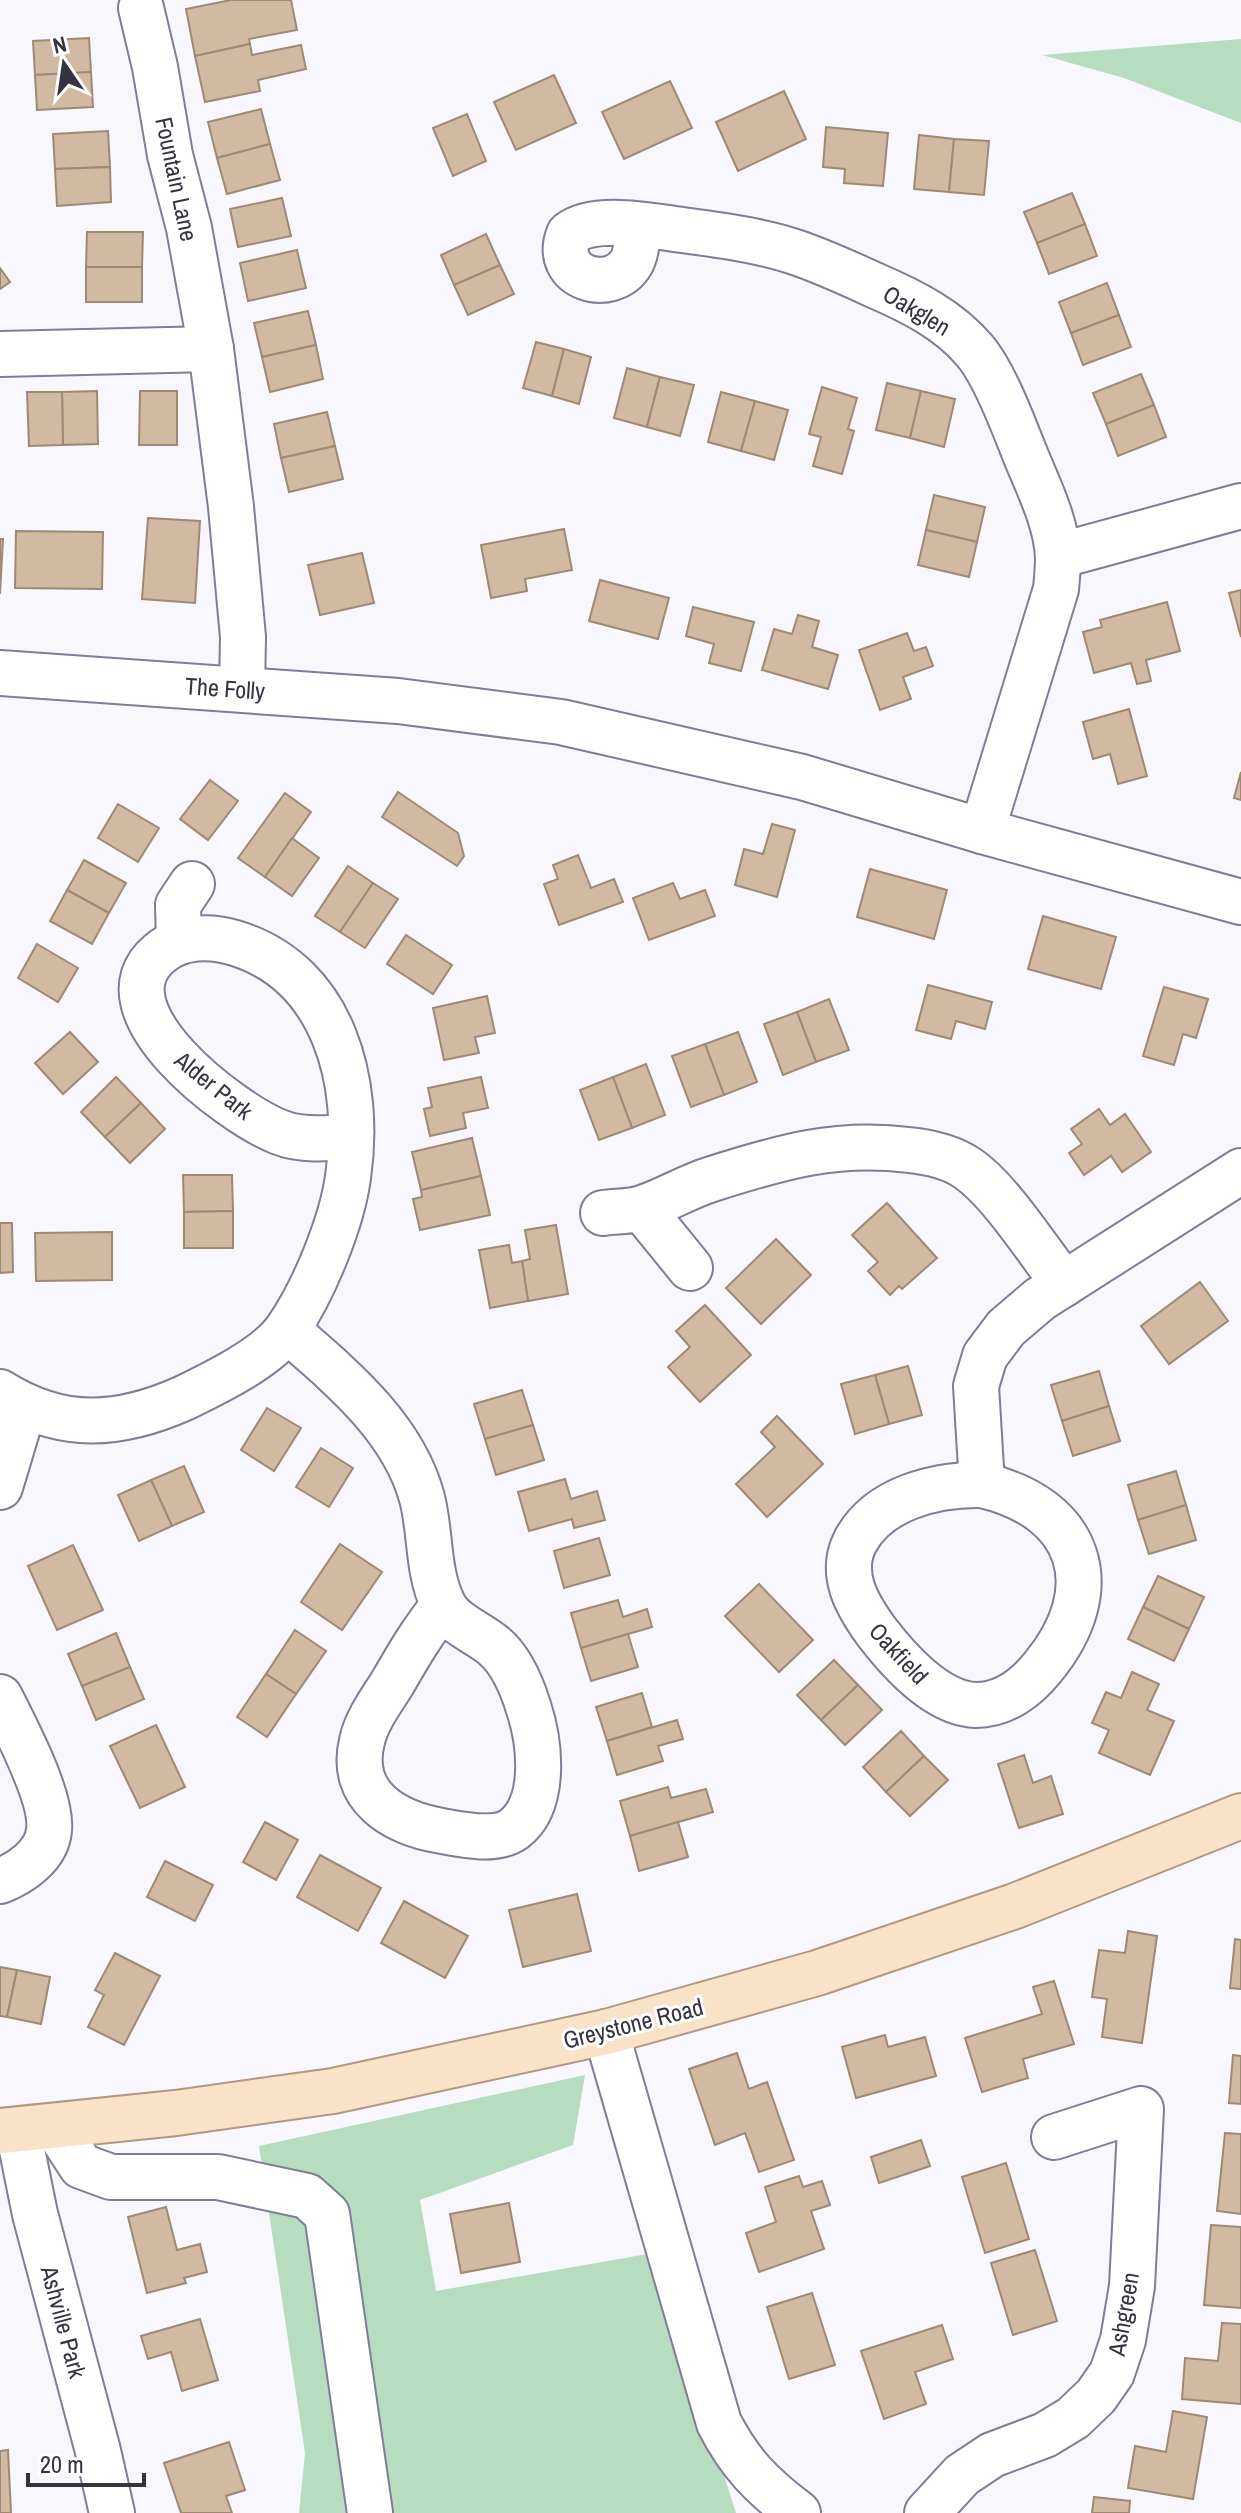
<svg xmlns="http://www.w3.org/2000/svg" width="1241" height="2513" font-family="'Archivo Narrow',sans-serif">
  <style>
    .green { fill: #b7ddc0 }
    .building { fill: #d1b9a2; stroke: #a08973; stroke-width: 2 }
    .lines { fill: none; stroke-linecap: round; stroke-linejoin: round }
    .minor-casing { stroke: #817c97; stroke-width: 48 }
    .major-casing { stroke: #b39881; stroke-width: 48 }
    .minor { stroke: #fff; stroke-width: 44 }
    .major { stroke: #fae2c9; stroke-width: 44 }
    .labels { text-anchor: middle; dominant-baseline: central; stroke-width: 6; stroke-linejoin: round; paint-order: stroke }
    .street-label { font-size: 24px; fill: #35333f; stroke: #fff }
  </style>
  <rect width="100%" height="100%" fill="#f8f7fd"/>
  <g class="green">
    <polygon points="1241,39 1241,123 1124,78 1042,55"/>
    <polygon points="585,2075 573,2145 420,2200 436,2291 653,2253 736,2513 299,2513 305,2453 259,2146"/>
  </g>
  <g class="building">
    <polygon points="231,0 291,0 297,30 249,39 250,44 195,56 186,9"/>
    <polygon points="89,38 91,72 35,75 33,41"/>
    <polygon points="250,44 252,55 301,45 306,69 258,80 260,91 205,102 195,56"/>
    <polygon points="91,72 93,107 37,110 35,75"/>
    <polygon points="554,75 576,123 516,150 494,102"/>
    <polygon points="670,81 692,128 624,159 602,112"/>
    <polygon points="784,91 806,139 738,171 716,122"/>
    <polygon points="261,109 270,144 217,158 208,122"/>
    <polygon points="467,114 486,161 453,176 433,128"/>
    <polygon points="826,127 888,133 883,186 844,183 845,169 823,167"/>
    <polygon points="108,131 110,167 55,169 53,134"/>
    <polygon points="919,135 954,139 949,192 914,189"/>
    <polygon points="954,139 989,141 984,195 949,192"/>
    <polygon points="270,144 280,180 227,194 217,158"/>
    <polygon points="110,167 111,202 57,206 55,169"/>
    <polygon points="1072,193 1085,224 1037,243 1024,212"/>
    <polygon points="282,198 291,236 238,247 230,209"/>
    <polygon points="1085,224 1097,256 1049,274 1037,243"/>
    <polygon points="87,232 143,232 142,267 86,267"/>
    <polygon points="486,234 500,265 454,285 441,255"/>
    <polygon points="297,250 306,288 248,301 240,263"/>
    <polygon points="500,265 514,294 468,315 454,285"/>
    <rect x="86" y="267" width="56" height="35"/>
    <polygon points="0,268 10,282 0,289"/>
    <polygon points="1107,283 1119,315 1071,333 1059,302"/>
    <polygon points="308,311 316,345 262,357 254,323"/>
    <polygon points="1119,315 1131,347 1083,365 1071,333"/>
    <polygon points="536,342 564,349 552,396 523,388"/>
    <polygon points="316,345 323,379 270,392 262,357"/>
    <polygon points="564,349 591,357 579,404 552,396"/>
    <polygon points="627,368 660,377 647,427 614,418"/>
    <polygon points="1141,374 1154,405 1106,424 1093,393"/>
    <polygon points="660,377 694,385 680,436 647,427"/>
    <polygon points="887,383 921,391 910,438 876,430"/>
    <polygon points="822,387 857,398 848,429 854,431 842,474 813,466 821,437 809,434"/>
    <polygon points="97,391 98,444 63,445 62,392"/>
    <polygon points="140,391 177,391 177,445 139,445"/>
    <polygon points="921,391 955,399 944,447 910,438"/>
    <polygon points="27,392 62,392 63,445 29,446"/>
    <polygon points="721,392 755,401 741,451 708,442"/>
    <polygon points="755,401 788,410 774,460 741,451"/>
    <polygon points="1154,405 1166,437 1118,456 1106,424"/>
    <polygon points="327,412 335,446 281,458 274,424"/>
    <polygon points="335,446 343,479 289,492 281,458"/>
    <polygon points="934,495 985,507 977,542 926,530"/>
    <polygon points="148,518 200,521 195,603 142,599"/>
    <polygon points="564,529 572,570 525,579 527,591 491,598 481,545"/>
    <polygon points="926,530 977,542 969,577 918,565"/>
    <polygon points="16,531 103,532 102,589 15,588"/>
    <polygon points="0,539 3,539 0,594"/>
    <polygon points="362,553 374,603 320,615 308,565"/>
    <polygon points="600,580 669,598 658,639 589,621"/>
    <polygon points="1241,590 1241,637 1229,593"/>
    <polygon points="1167,602 1180,651 1146,660 1151,681 1137,684 1131,663 1094,673 1083,632 1102,627 1100,620"/>
    <polygon points="693,607 754,622 741,671 709,663 714,644 686,636"/>
    <polygon points="798,615 819,621 812,647 838,655 828,689 762,670 774,629 792,634"/>
    <polygon points="907,633 914,651 926,647 933,666 903,677 911,699 880,710 859,650"/>
    <polygon points="1129,709 1147,776 1118,784 1110,754 1093,759 1083,722"/>
    <polygon points="1241,772 1241,800 1234,798"/>
    <polygon points="210,780 238,801 208,840 180,819"/>
    <polygon points="398,792 458,833 464,856 457,866 382,817"/>
    <polygon points="285,793 311,812 265,877 238,858"/>
    <polygon points="118,804 159,828 138,862 98,838"/>
    <polygon points="772,824 795,830 777,897 735,885 744,849 763,854"/>
    <polygon points="292,838 319,858 292,896 265,877"/>
    <polygon points="578,855 591,888 614,879 623,902 559,925 544,884 558,879 553,865"/>
    <polygon points="84,860 126,883 109,913 67,890"/>
    <polygon points="348,866 373,883 340,932 315,916"/>
    <polygon points="870,869 947,890 934,939 857,917"/>
    <polygon points="373,883 398,899 365,948 340,932"/>
    <polygon points="673,883 680,899 705,890 715,916 649,940 633,898"/>
    <polygon points="67,890 109,913 92,944 50,921"/>
    <polygon points="1043,916 1116,937 1101,989 1028,969"/>
    <polygon points="406,935 452,965 433,994 387,964"/>
    <polygon points="37,944 78,968 58,1002 18,978"/>
    <polygon points="928,985 992,1002 985,1029 956,1021 951,1039 916,1030"/>
    <polygon points="1164,987 1208,999 1196,1038 1183,1034 1174,1065 1143,1056"/>
    <polygon points="487,996 495,1033 475,1037 479,1053 444,1060 433,1008"/>
    <polygon points="829,999 849,1050 816,1062 797,1012"/>
    <polygon points="797,1012 816,1062 783,1075 764,1024"/>
    <polygon points="70,1032 98,1062 63,1094 35,1063"/>
    <polygon points="738,1032 757,1082 724,1095 705,1044"/>
    <polygon points="705,1044 724,1095 691,1107 672,1056"/>
    <polygon points="646,1064 665,1115 632,1128 613,1077"/>
    <polygon points="116,1077 141,1103 105,1137 81,1112"/>
    <polygon points="481,1077 488,1108 463,1113 466,1128 430,1136 424,1109 432,1107 428,1088"/>
    <polygon points="613,1077 632,1128 599,1140 580,1090"/>
    <polygon points="141,1103 165,1129 130,1163 105,1137"/>
    <polygon points="1099,1109 1110,1125 1125,1114 1151,1152 1122,1172 1111,1156 1084,1175 1069,1153 1082,1144 1071,1129"/>
    <polygon points="472,1138 481,1176 421,1190 412,1152"/>
    <polygon points="183,1175 232,1175 233,1211 184,1212"/>
    <polygon points="481,1176 490,1215 420,1230 413,1199 422,1197 421,1190"/>
    <polygon points="887,1203 937,1258 902,1289 899,1286 890,1295 868,1271 878,1262 852,1235"/>
    <polygon points="233,1211 233,1248 184,1248 184,1212"/>
    <polygon points="0,1223 12,1223 13,1272 0,1273"/>
    <polygon points="556,1225 568,1294 528,1301 522,1261 530,1259 525,1230"/>
    <polygon points="112,1232 112,1280 36,1281 35,1233"/>
    <polygon points="776,1239 811,1275 761,1324 726,1288"/>
    <polygon points="509,1245 512,1263 522,1261 528,1301 490,1308 479,1250"/>
    <polygon points="1200,1282 1228,1321 1169,1364 1141,1326"/>
    <polygon points="705,1305 751,1355 700,1402 668,1367 690,1347 676,1331"/>
    <polygon points="908,1366 922,1415 889,1424 875,1375"/>
    <polygon points="1099,1371 1109,1406 1062,1421 1051,1385"/>
    <polygon points="875,1375 889,1424 855,1434 841,1384"/>
    <polygon points="522,1390 533,1425 485,1439 474,1404"/>
    <polygon points="1109,1406 1120,1441 1073,1456 1062,1421"/>
    <polygon points="267,1408 301,1428 274,1471 241,1450"/>
    <polygon points="777,1416 823,1464 767,1517 736,1484 775,1447 761,1432"/>
    <polygon points="533,1425 544,1460 496,1475 485,1439"/>
    <polygon points="321,1448 353,1468 329,1507 296,1487"/>
    <polygon points="184,1466 204,1512 172,1526 151,1480"/>
    <polygon points="1176,1471 1186,1505 1138,1520 1128,1485"/>
    <polygon points="565,1479 571,1499 597,1491 605,1520 574,1528 572,1519 529,1531 518,1492"/>
    <polygon points="151,1480 172,1526 139,1541 118,1495"/>
    <polygon points="1186,1505 1196,1540 1149,1554 1138,1520"/>
    <polygon points="599,1538 610,1575 564,1588 554,1551"/>
    <polygon points="340,1544 382,1572 342,1630 301,1602"/>
    <polygon points="73,1545 103,1610 57,1630 28,1566"/>
    <polygon points="1158,1576 1204,1597 1189,1629 1143,1607"/>
    <polygon points="759,1584 813,1640 779,1672 725,1616"/>
    <polygon points="618,1600 623,1617 647,1609 652,1627 581,1648 571,1613"/>
    <polygon points="1143,1607 1189,1629 1174,1661 1128,1639"/>
    <polygon points="295,1630 326,1651 296,1694 266,1674"/>
    <polygon points="116,1633 130,1667 82,1686 68,1654"/>
    <polygon points="628,1634 638,1667 591,1681 581,1648"/>
    <polygon points="834,1660 858,1685 821,1720 797,1695"/>
    <polygon points="130,1667 144,1699 96,1720 82,1686"/>
    <polygon points="1132,1672 1159,1684 1147,1710 1174,1721 1150,1775 1099,1753 1109,1730 1092,1723 1106,1692 1121,1698"/>
    <polygon points="266,1674 296,1694 267,1737 237,1717"/>
    <polygon points="858,1685 882,1710 845,1745 821,1720"/>
    <polygon points="642,1693 652,1727 607,1741 596,1707"/>
    <polygon points="677,1720 683,1739 658,1746 663,1761 617,1775 607,1741"/>
    <polygon points="156,1725 185,1787 140,1808 110,1746"/>
    <polygon points="901,1731 924,1756 886,1792 863,1767"/>
    <polygon points="1024,1755 1033,1783 1051,1776 1063,1814 1019,1828 998,1764"/>
    <polygon points="924,1756 948,1780 910,1816 886,1792"/>
    <polygon points="668,1787 671,1798 706,1789 713,1812 630,1836 620,1801"/>
    <polygon points="265,1822 298,1840 276,1880 243,1862"/>
    <polygon points="678,1822 688,1857 639,1871 630,1836"/>
    <polygon points="320,1855 381,1888 358,1931 297,1897"/>
    <polygon points="165,1861 213,1885 195,1921 147,1897"/>
    <polygon points="577,1894 591,1951 523,1967 509,1910"/>
    <polygon points="404,1901 468,1936 445,1978 381,1943"/>
    <polygon points="1128,1931 1157,1936 1142,2043 1102,2037 1107,1999 1092,1997 1099,1950 1125,1953"/>
    <polygon points="1235,1939 1241,1940 1241,1989 1230,1988"/>
    <polygon points="115,1953 160,1976 124,2045 88,2027 104,1995 95,1990"/>
    <polygon points="0,1967 17,1970 7,2017 0,2016"/>
    <polygon points="17,1970 50,1977 41,2024 7,2017"/>
    <polygon points="1054,1981 1074,2044 1023,2059 1028,2078 982,2092 965,2038 1042,2014 1033,1987"/>
    <polygon points="885,2035 888,2047 925,2037 936,2076 856,2098 842,2047"/>
    <polygon points="737,2053 749,2089 767,2082 794,2160 759,2172 745,2133 715,2145 689,2069"/>
    <polygon points="1233,2055 1241,2056 1241,2104 1229,2103"/>
    <polygon points="1225,2133 1241,2134 1241,2214 1217,2211"/>
    <polygon points="921,2140 930,2166 879,2183 871,2157"/>
    <polygon points="1006,2163 1029,2239 985,2253 962,2177"/>
    <polygon points="799,2176 803,2187 822,2181 830,2205 811,2211 824,2249 759,2272 746,2233 776,2222 765,2187"/>
    <polygon points="509,2203 520,2262 461,2273 450,2214"/>
    <polygon points="166,2207 177,2250 200,2244 207,2272 184,2278 186,2283 147,2293 128,2217"/>
    <polygon points="1211,2225 1241,2227 1241,2308 1204,2305"/>
    <polygon points="1035,2250 1057,2321 1013,2335 991,2263"/>
    <polygon points="812,2293 835,2365 789,2379 767,2307"/>
    <polygon points="200,2319 218,2380 182,2391 171,2352 148,2359 141,2336"/>
    <polygon points="1222,2323 1241,2324 1241,2404 1182,2399 1185,2358 1218,2361"/>
    <polygon points="942,2325 953,2359 915,2372 926,2404 884,2419 861,2351"/>
    <polygon points="1173,2411 1207,2417 1193,2499 1128,2488 1135,2446 1166,2452"/>
    <polygon points="229,2442 245,2490 226,2496 232,2513 181,2513 164,2463"/>
    <polygon points="8,2450 11,2513 0,2513 0,2451"/>
    <polygon points="1094,2497 1130,2501 1129,2513 1092,2513"/>
  </g>
  <g class="lines">
    <defs>
      <g id="minor">
        <polyline points="141,8 155,67 170,155 189,228 211,349 231,507 243,637 242,689"/>
        <path d="M639 225C637 237 637 253 631 263 612 295 551 279 569 234 594 214 651 226 682 230 719 235 759 240 795 252 822 261 848 273 874 285 911 301 948 319 975 351 995 375 1013 424 1025 454 1038 486 1057 523 1058 558 1058 568 1057 579 1056 589L982 831"/>
        <polyline points="0,354 211,349"/>
        <polyline points="1058,556 1241,506"/>
        <polyline points="0,673 398,701 561,722 802,777 982,831 1241,902"/>
        <polyline points="179,942 178,905 192,884"/>
        <polyline points="642,1209 690,1268"/>
        <path d="M603 1213C617 1211 633 1212 645 1207 668 1199 689 1186 712 1179 781 1157 836 1141 909 1150 928 1152 951 1157 967 1168 1000 1190 1039 1252 1064 1284"/>
        <path d="M287 1330C340 1376 403 1427 422 1498 431 1532 427 1571 443 1604 452 1624 478 1632 494 1646 512 1661 522 1686 529 1709 540 1743 547 1804 514 1829 496 1842 463 1835 442 1831 395 1823 348 1797 362 1741 367 1719 382 1700 393 1682 408 1656 423 1630 443 1606"/>
        <path d="M0 1392C62 1431 119 1427 184 1398 215 1383 269 1357 288 1328 314 1290 342 1222 348 1177 362 1083 334 973 235 943 210 935 180 936 160 953 92 1009 231 1113 279 1132 301 1141 327 1139 350 1136"/>
        <path d="M982 1485C1082 1508 1108 1588 1043 1667 1027 1687 1004 1705 976 1705 937 1704 898 1660 876 1631 857 1605 839 1574 855 1542 878 1498 936 1484 982 1485Z"/>
        <polyline points="982,1485 976,1386 985,1356 1006,1328 1040,1299 1241,1171"/>
        <polyline points="0,1487 24,1407"/>
        <path d="M0 1697C15 1727 53 1798 49 1830 47 1855 21 1873 0 1881"/>
        <path d="M606 2032 719 2423C740 2464 762 2486 798 2513"/>
        <polyline points="55,2126 81,2166 111,2177 218,2177 307,2196 327,2214 370,2513"/>
        <polyline points="18,2130 35,2214 98,2451 112,2513"/>
        <polyline points="927,2513 962,2475 992,2455 1045,2435 1073,2418 1096,2396 1112,2373 1123,2340 1132,2286 1141,2109 1054,2137"/>
      </g>
      <polyline id="major" points="0,2131 176,2113 333,2091 606,2032 817,1973 1015,1906 1241,1816"/>
    </defs>
    <use href="#minor" class="minor-casing"/>
    <use href="#major" class="major-casing"/>
    <use href="#minor" class="minor"/>
    <use href="#major" class="major"/>
  </g>
  <g class="labels">
    <g class="street-label">
      <text transform="translate(177 179) rotate(78)">Fountain Lane</text>
      <text transform="translate(917 310) rotate(31)">Oakglen</text>
      <text transform="translate(225 688) rotate(4)">The Folly</text>
      <text transform="translate(214 1085) rotate(39)">Alder Park</text>
      <text transform="translate(899 1653) rotate(47)">Oakfield</text>
      <text transform="translate(633 2023) rotate(-14)">Greystone Road</text>
      <text transform="translate(1123 2314) rotate(-80)">Ashgreen</text>
      <text transform="translate(64 2322) rotate(75)">Ashville Park</text>
    </g>
  </g>
  <g transform="translate(64 64) rotate(347)" stroke="#ffffff" stroke-width="6" paint-order="stroke">
  <path d="M0-6L14 30L0 20L-14 30Z" fill="#35333f"/>
  <text y="-12" font-size="22" font-weight="bold" text-anchor="middle" fill="#35333f">N</text>
  </g>
  <path d="M28 2473v12h116v-12" fill="none" stroke="#35333f" stroke-width="4"/>
  <text x="40" y="2473" font-size="24" fill="#35333f" stroke="#ffffff" stroke-width="6" paint-order="stroke">20 m</text>
</svg>
